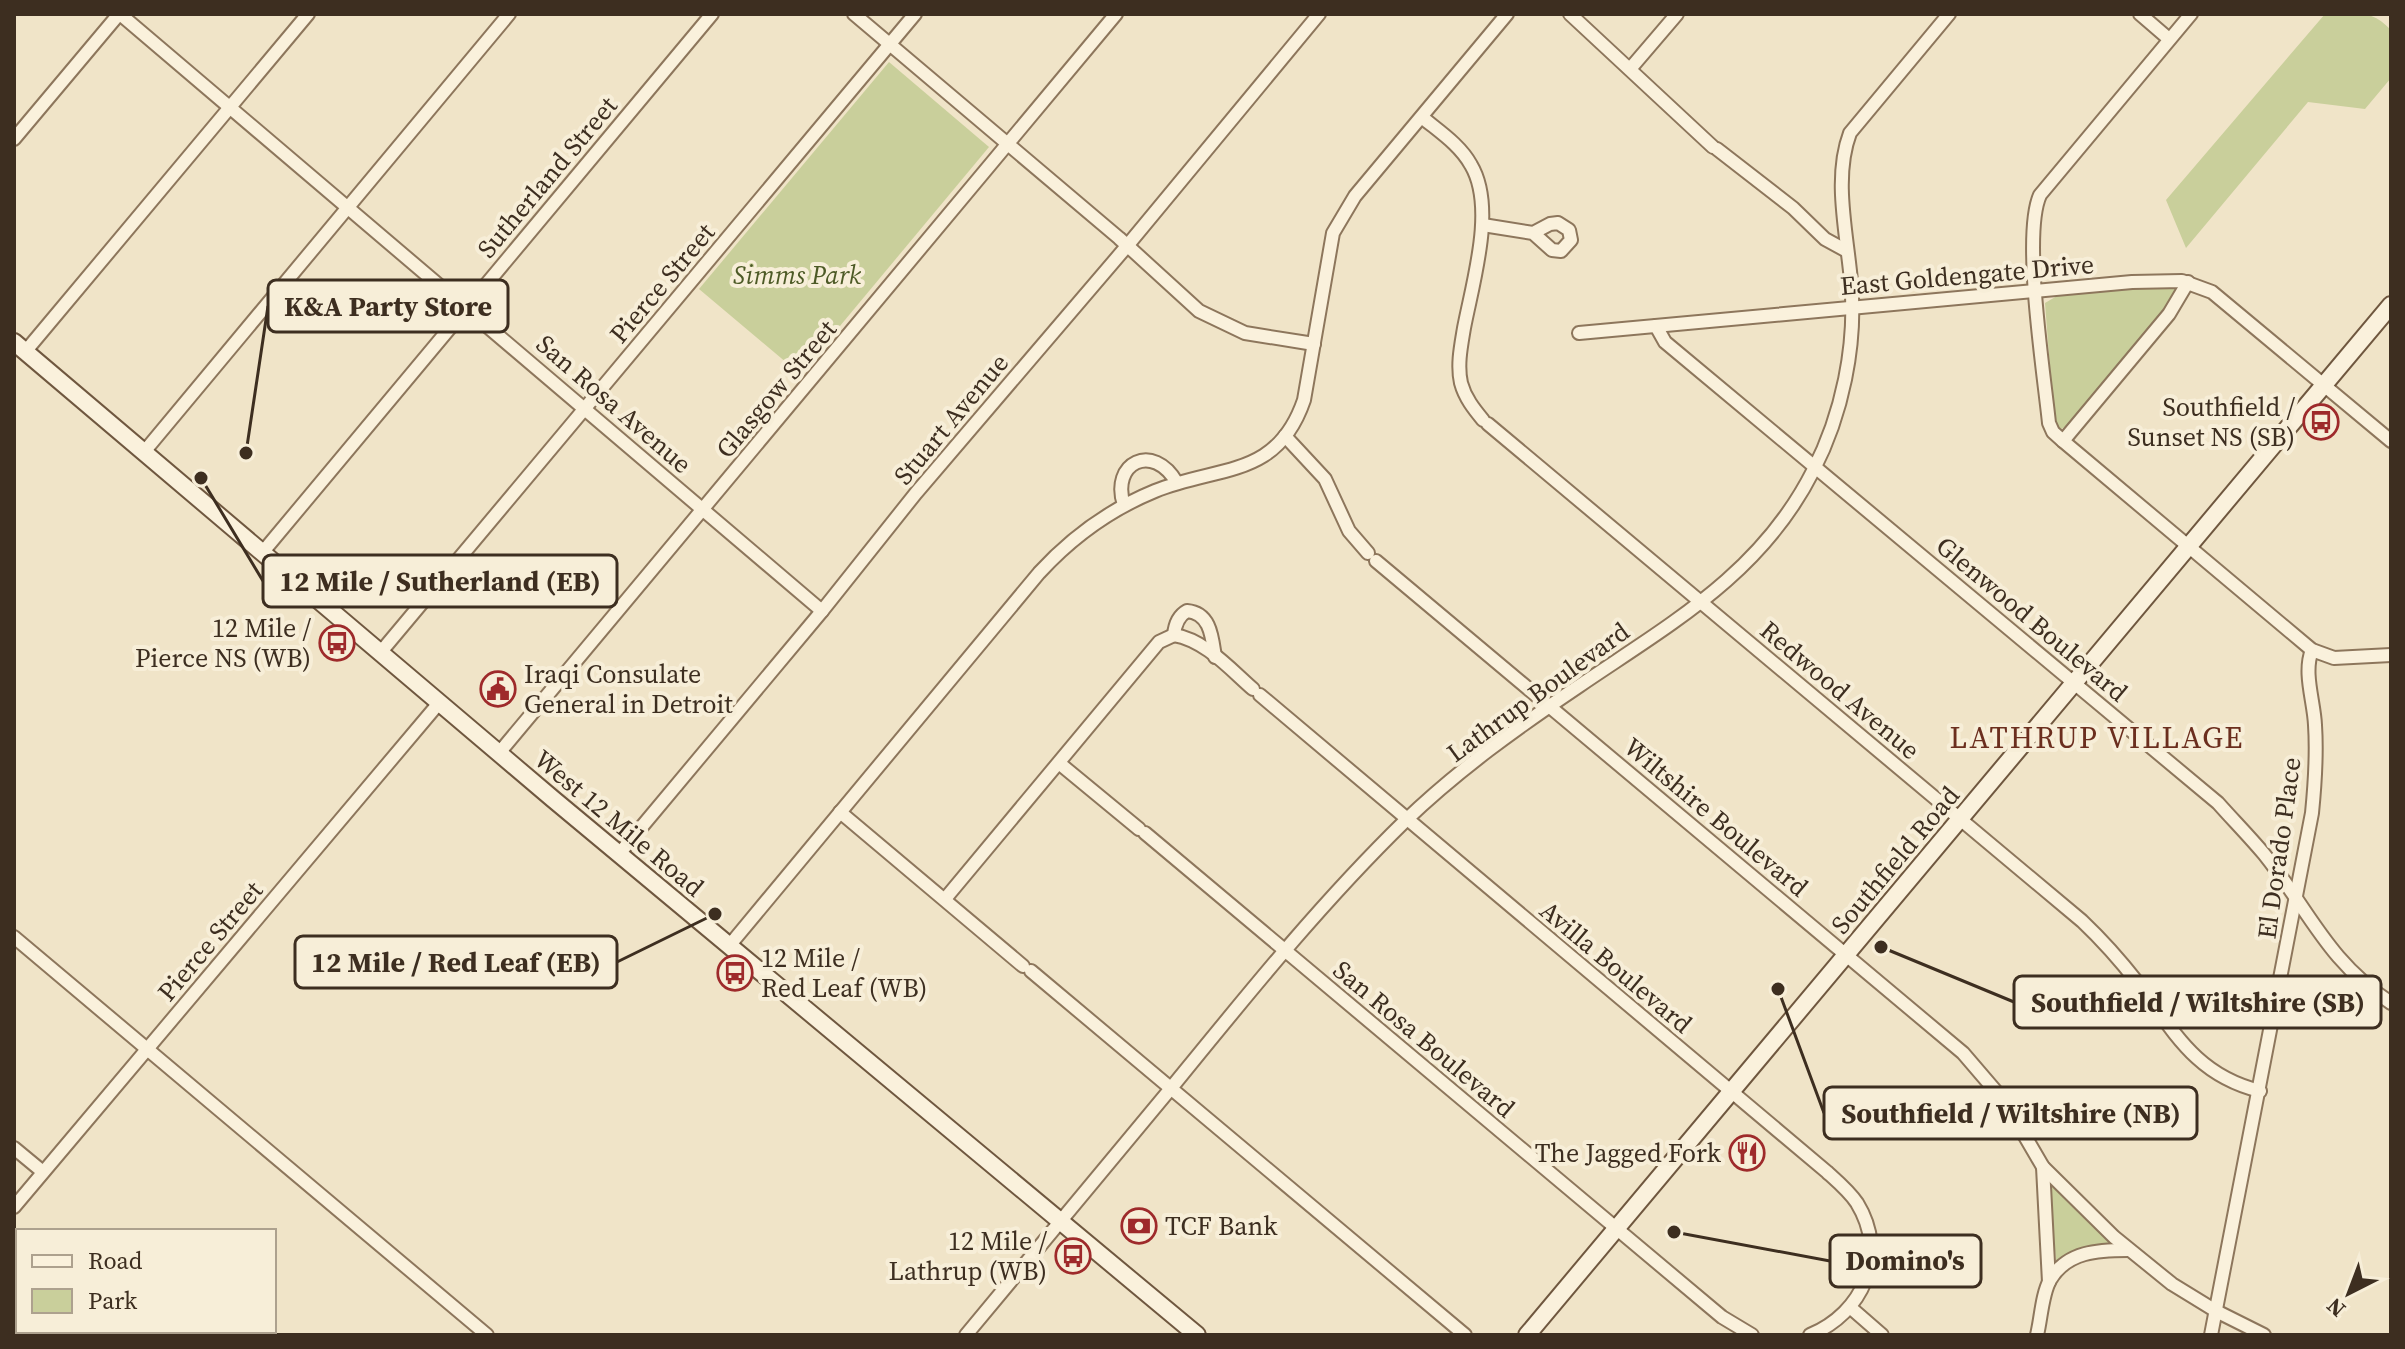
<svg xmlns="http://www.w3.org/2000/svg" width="2405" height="1349" font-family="'Source Serif 4',serif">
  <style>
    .green { fill: #c9cf9b }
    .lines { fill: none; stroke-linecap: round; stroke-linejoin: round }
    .minor-casing { stroke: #8d765c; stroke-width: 16 }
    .secondary-casing { stroke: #6f573f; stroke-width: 20 }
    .minor { stroke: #faf1dc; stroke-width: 12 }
    .secondary { stroke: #faf1dc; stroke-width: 16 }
    .labels { text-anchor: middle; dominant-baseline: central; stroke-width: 8; stroke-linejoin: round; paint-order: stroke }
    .street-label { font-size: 26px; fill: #3d2e20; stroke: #f7eed8 }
    .park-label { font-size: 26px; font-style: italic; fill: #4d5a26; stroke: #f7eed8 }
    .poi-label { font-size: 26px; fill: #3d2e20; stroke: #f7eed8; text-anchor: end }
    .quarter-label { font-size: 30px; letter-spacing: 2px; fill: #6b2e1e; stroke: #f7eed8 }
    .leader { fill: none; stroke: #3d2e20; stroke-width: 3 }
    .callout-dot { fill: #3d2e20; stroke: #f7eed8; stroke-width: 3 }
    .callout { fill: #f7eed8; stroke: #3d2e20; stroke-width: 3 }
    .callout-label { font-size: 28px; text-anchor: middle; font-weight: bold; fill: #3d2e20 }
  </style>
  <rect width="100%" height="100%" fill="#f0e4c8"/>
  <g class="green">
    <path d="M2325 14C2354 14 2369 7 2391 30V78L2365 109 2308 102 2186 248 2166 200Z"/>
    <polygon points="889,62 989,147 800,374 699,289"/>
    <polygon points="2164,286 2175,289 2176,293 2172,300 2067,426 2059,430 2054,421 2045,303 2057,296"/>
    <polygon points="2056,1185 2109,1240 2108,1246 2059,1262 2056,1260 2049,1193 2050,1187"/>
  </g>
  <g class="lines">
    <defs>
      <g id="minor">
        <polyline points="120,14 822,611"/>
        <polyline points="854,14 1119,238 1199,311 1245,333 1314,344"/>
        <polyline points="1570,14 1713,147"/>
        <polyline points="2140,14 2169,39"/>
        <path d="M2191 14 2040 195C2022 235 2044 373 2049 423L2053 432 2063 441 2312 650 2334 658 2391 655"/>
        <polyline points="1630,69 1677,14"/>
        <path d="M1423 118C1440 132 1460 145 1471 165 1496 207 1473 281 1464 328 1461 346 1457 365 1461 383 1465 398 1474 409 1483 420"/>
        <polyline points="14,139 119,14"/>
        <polyline points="1717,149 1793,208 1825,239 1847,251"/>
        <polyline points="1483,225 1533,233 1552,250 1561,251 1571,240 1569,230 1558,223 1550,224 1533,233"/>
        <path d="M1656 326 1665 342 2218 803C2233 820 2249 836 2264 854 2309 910 2327 961 2391 1003"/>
        <polyline points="1579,333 2132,282 2182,281 2212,292 2391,441"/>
        <polyline points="25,352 308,14"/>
        <path d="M1488 424 2082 921C2102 940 2120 960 2137 982 2174 1031 2195 1075 2260 1091"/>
        <polyline points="1285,436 1325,479 1349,531 1368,553"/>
        <polyline points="2063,441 2169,314 2188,282"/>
        <polyline points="144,452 509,14"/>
        <path d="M1124 505C1110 463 1153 441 1177 483"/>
        <polyline points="262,553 712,14"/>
        <polyline points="1376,561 1963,1053 2005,1102 2043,1167 2114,1237 2172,1284 2216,1311 2264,1335"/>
        <path d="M1174 635C1205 640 1230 669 1253 689"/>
        <path d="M1174 635C1175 624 1178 616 1187 611 1211 613 1212 638 1215 657"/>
        <polyline points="380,653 915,14"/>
        <path d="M1260 695 1827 1172C1837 1181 1849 1191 1857 1203 1889 1255 1863 1313 1810 1335"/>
        <polyline points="499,753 1116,14"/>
        <polyline points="1059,763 1139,829"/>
        <polyline points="840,812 1023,966"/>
        <polyline points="1145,833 1722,1317 1752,1335"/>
        <polyline points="619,854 822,611 916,493 1127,246 1319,14"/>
        <polyline points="945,899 1159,642 1174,635"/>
        <polyline points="14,937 487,1335"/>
        <path d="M729 946 1039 573C1072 537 1111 509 1155 491 1219 465 1277 479 1304 400L1333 233 1355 196 1507 14"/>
        <polyline points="1031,971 1465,1335"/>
        <polyline points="14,1148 43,1172"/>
        <polyline points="2043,1167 2049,1282"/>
        <polyline points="14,1207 439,703"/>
        <polyline points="1851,1308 1882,1335"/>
        <path d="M966 1335C1035 1253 1103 1170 1172 1087 1247 995 1320 904 1405 821 1458 770 1518 727 1579 686 1670 624 1761 574 1813 471 1842 415 1857 345 1851 281 1847 234 1833 178 1850 133L1949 14"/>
        <path d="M2037 1335C2041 1319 2042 1294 2050 1280 2067 1251 2099 1250 2128 1250"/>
        <path d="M2211 1335 2312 813C2315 783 2317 755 2315 725 2314 701 2303 673 2312 650"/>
      </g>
      <g id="secondary">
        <polyline points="14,342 553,799 1197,1335"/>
        <polyline points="1527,1335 2391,305"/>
      </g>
    </defs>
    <use href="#minor" class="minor-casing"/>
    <use href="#secondary" class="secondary-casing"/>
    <use href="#minor" class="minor"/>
    <use href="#secondary" class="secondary"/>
  </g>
  <defs>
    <symbol id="bus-ring" viewBox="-11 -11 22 22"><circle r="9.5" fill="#f7eed8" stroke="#9e2a2b" stroke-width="1.5"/><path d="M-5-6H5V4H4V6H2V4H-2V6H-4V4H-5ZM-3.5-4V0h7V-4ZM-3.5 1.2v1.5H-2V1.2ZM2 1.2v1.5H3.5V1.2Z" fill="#9e2a2b"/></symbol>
    <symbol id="civic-ring" viewBox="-11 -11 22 22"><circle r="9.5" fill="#f7eed8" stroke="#9e2a2b" stroke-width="1.5"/><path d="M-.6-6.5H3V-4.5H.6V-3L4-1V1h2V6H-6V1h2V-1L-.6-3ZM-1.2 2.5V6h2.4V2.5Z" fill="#9e2a2b"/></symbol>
    <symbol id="restaurant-ring" viewBox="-11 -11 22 22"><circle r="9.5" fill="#f7eed8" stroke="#9e2a2b" stroke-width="1.5"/><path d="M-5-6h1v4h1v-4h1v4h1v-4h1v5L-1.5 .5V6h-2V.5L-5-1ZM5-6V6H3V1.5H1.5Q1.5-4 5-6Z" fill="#9e2a2b"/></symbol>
    <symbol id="bank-ring" viewBox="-11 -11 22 22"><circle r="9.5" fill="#f7eed8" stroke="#9e2a2b" stroke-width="1.5"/><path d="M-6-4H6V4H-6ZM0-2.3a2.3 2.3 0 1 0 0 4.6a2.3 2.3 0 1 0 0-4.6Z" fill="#9e2a2b"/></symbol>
  </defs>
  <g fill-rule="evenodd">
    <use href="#bus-ring" x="2301" y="402" width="40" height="40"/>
    <use href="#bus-ring" x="317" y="623" width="40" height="40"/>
    <use href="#civic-ring" x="478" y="669" width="40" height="40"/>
    <use href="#bus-ring" x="715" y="953" width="40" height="40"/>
    <use href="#restaurant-ring" x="1727" y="1133" width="40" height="40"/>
    <use href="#bank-ring" x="1119" y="1206" width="40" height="40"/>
    <use href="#bus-ring" x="1053" y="1236" width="40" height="40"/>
  </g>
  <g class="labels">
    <g class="street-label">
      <text transform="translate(547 177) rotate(-50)">Sutherland Street</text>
      <text transform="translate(1967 275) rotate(-5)">East Goldengate Drive</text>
      <text transform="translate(662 283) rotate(-50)">Pierce Street</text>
      <text transform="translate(776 389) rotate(-50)">Glasgow Street</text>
      <text transform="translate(614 404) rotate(41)">San Rosa Avenue</text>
      <text transform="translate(951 419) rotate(-50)">Stuart Avenue</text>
      <text transform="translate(2032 619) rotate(40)">Glenwood Boulevard</text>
      <text transform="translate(1840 690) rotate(40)">Redwood Avenue</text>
      <text transform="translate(1538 692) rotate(-36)">Lathrup Boulevard</text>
      <text transform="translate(1716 817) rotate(40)">Wiltshire Boulevard</text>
      <text transform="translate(619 823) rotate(40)">West 12 Mile Road</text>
      <text transform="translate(2279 848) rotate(-82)">El Dorado Place</text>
      <text transform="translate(1895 860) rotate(-50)">Southfield Road</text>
      <text transform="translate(210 941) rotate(-50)">Pierce Street</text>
      <text transform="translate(1616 967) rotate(40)">Avilla Boulevard</text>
      <text transform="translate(1424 1039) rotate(40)">San Rosa Boulevard</text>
    </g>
    <g class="park-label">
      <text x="797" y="275">Simms Park</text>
    </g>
    <g class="poi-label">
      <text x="2295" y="407">Southfield /<tspan x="2295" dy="30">Sunset NS (SB)</tspan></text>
      <text x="311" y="628">12 Mile /<tspan x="311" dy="30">Pierce NS (WB)</tspan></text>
      <text x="524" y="674" text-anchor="start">Iraqi Consulate<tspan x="524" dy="30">General in Detroit</tspan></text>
      <text x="761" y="958" text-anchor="start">12 Mile /<tspan x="761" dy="30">Red Leaf (WB)</tspan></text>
      <text x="1721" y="1153">The Jagged Fork</text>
      <text x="1165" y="1226" text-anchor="start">TCF Bank</text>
      <text x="1047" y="1241">12 Mile /<tspan x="1047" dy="30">Lathrup (WB)</tspan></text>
    </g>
    <g class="quarter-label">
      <text x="2097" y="737">LATHRUP VILLAGE</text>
    </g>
  </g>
  <path class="leader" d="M246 453L268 306M201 478L263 581M715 914L617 962M1881 947L2014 1002M1778 989L1824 1113M1674 1232L1830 1261"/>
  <g class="callout-dot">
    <circle cx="246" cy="453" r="8"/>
    <circle cx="201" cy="478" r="8"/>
    <circle cx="715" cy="914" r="8"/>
    <circle cx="1881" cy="947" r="8"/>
    <circle cx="1778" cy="989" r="8"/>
    <circle cx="1674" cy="1232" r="8"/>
  </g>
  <g class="callout">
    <rect x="268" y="280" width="240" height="52" rx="8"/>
    <rect x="263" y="555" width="354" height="52" rx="8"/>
    <rect x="295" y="936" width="322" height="52" rx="8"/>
    <rect x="2014" y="976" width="367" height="52" rx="8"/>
    <rect x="1824" y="1087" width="373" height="52" rx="8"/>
    <rect x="1830" y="1235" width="151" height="52" rx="8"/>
  </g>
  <g class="callout-label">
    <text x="388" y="316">K&amp;A Party Store</text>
    <text x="440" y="591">12 Mile / Sutherland (EB)</text>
    <text x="456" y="972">12 Mile / Red Leaf (EB)</text>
    <text x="2198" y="1012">Southfield / Wiltshire (SB)</text>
    <text x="2011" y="1123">Southfield / Wiltshire (NB)</text>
    <text x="1905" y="1270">Domino's</text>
  </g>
  <rect width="2405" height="1349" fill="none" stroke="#3d2e20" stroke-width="32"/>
  <rect x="16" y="1229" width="260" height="104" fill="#f7eed8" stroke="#ada18e" stroke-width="2"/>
  <rect x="32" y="1255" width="40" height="12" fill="#faf1dc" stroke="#ada18e" stroke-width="2"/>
  <text x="88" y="1269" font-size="24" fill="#3d2e20">Road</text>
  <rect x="32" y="1289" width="40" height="24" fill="#c9cf9b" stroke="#ada18e" stroke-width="2"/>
  <text x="88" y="1309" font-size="24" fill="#3d2e20">Park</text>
  <g transform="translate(2349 1293) rotate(222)" stroke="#f7eed8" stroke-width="6" paint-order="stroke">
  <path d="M0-6L14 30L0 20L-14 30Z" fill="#3d2e20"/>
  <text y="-12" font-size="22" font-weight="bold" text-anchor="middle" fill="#3d2e20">N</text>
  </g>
</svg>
